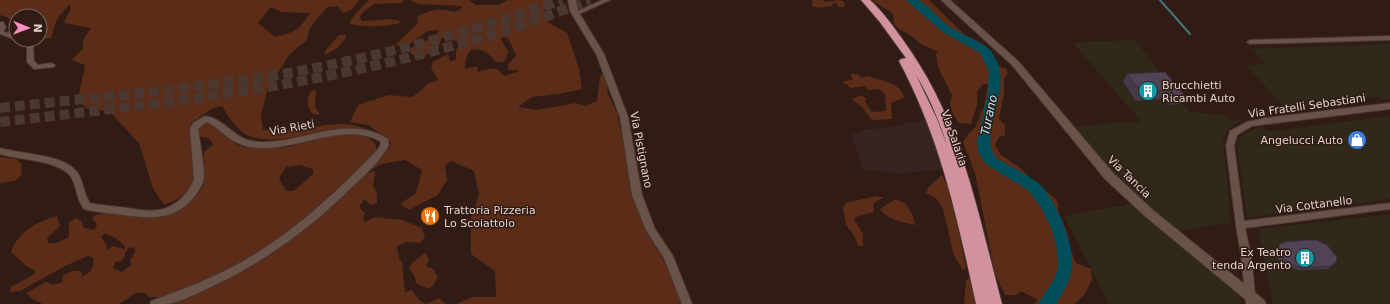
<svg xmlns="http://www.w3.org/2000/svg" width="1390" height="304" font-family="'DejaVu Sans',sans-serif">
  <style>
    .commercial { fill: #372322 }
    .industrial { fill: #302818 }
    .green { fill: #5b2c17; fill-rule: evenodd }
    .lines { fill: none; stroke-linecap: round; stroke-linejoin: round }
    .stream { stroke: #44767e; stroke-width: 2 }
    .river { fill: #014f5d; fill-rule: evenodd }
    .trunk-tunnel { stroke: #4a3730; stroke-width: 10; stroke-dasharray: 10 5; stroke-linecap: butt }
    .minor-casing { stroke: #473732; stroke-width: 2 }
    .tertiary-casing { stroke: #473732; stroke-width: 2 }
    .secondary-casing { stroke: #473732; stroke-width: 2 }
    .trunk-casing { stroke: #473732; stroke-width: 2 }
    .minor { fill: #695248; fill-rule: evenodd }
    .tertiary { fill: #695248; fill-rule: evenodd }
    .secondary { fill: #695248; fill-rule: evenodd }
    .trunk { fill: #d1919e; fill-rule: evenodd }
    .wall { fill: #463a49 }
    .building { fill: #514355; stroke: #392f3c }
    .labels { text-anchor: middle; dominant-baseline: central; stroke-width: 3; stroke-linejoin: round; paint-order: stroke }
    .poi-label { font-size: 11px; fill: #e0d2cc; stroke: #301c14; text-anchor: start }
    .street-label { font-size: 11px; fill: #e0d2cc; stroke: #301c14 }
    .water-label { font-size: 12px; font-style: italic; fill: #b5ebf9; stroke: #301c14 }
  </style>
  <rect width="100%" height="100%" fill="#301c14"/>
  <polygon class="commercial" points="923,120 928,120 931,133 945,169 897,174 891,172 866,170 862,167 852,137 854,134 868,129 888,128 911,122 917,123"/>
  <g class="industrial">
    <polygon points="1135,40 1190,112 1226,115 1229,119 1243,121 1234,124 1228,130 1223,139 1231,223 1179,231 1137,199 1115,176 1074,127 1131,121 1132,123 1141,121 1075,45 1075,42"/>
    <polygon points="1390,44 1390,99 1383,100 1380,97 1353,99 1356,103 1288,112 1246,65 1265,64 1251,49"/>
    <polygon points="1390,116 1390,199 1247,218 1237,146 1239,139 1245,134 1254,129 1262,127 1267,132"/>
    <polygon points="1130,204 1240,295 1241,304 1109,304 1064,216"/>
    <polygon points="1390,214 1390,304 1273,304 1258,229"/>
  </g>
  <g class="green">
    <path d="M0 0H360L351 10 343 13 338 6 328 7 316 20 309 30 307 40 289 55 268 88 261 115 263 130C271 130 280 131 288 130 314 129 342 117 368 130 356 129 343 129 331 130 307 134 272 145 249 136 237 131 228 116 222 106L213 108 191 123C193 143 201 170 190 188 185 197 173 201 164 205L153 188 139 143 110 112 86 108 78 99 85 65 72 60 83 48V40L91 28 64 23 71 8 69 5 57 19 51 38 40 39V16H16V36L13 35 15 24 7 17 0 15ZM271 7 282 12 310 13C299 30 295 32 275 37L258 23Z"/>
    <path d="M369 0H404L402 3 374 4 363 12 360 17 362 21 390 19 401 21 398 24C382 26 364 29 349 23L355 14Z"/>
    <path d="M410 0H469L476 5H499L508 0H546L544 13 546 21 567 33 579 68 582 89 559 94 532 97 518 107 536 110 576 103 585 106 597 101 600 77 604 72 608 85 607 92 617 113 625 150 632 196 646 232 663 259 682 304H456L472 297H496L495 271 471 254V219L479 195 474 171 451 161 445 166 447 180 438 195 409 210 400 204 416 193 422 170 405 160 382 164 362 174 379 154 390 148 391 142 368 125 350 122 358 105 388 95 412 97 422 90 427 84 438 80 431 68 433 62 448 54 450 61 456 60V51L460 42 442 38 439 44V48L424 56 412 55 409 49 437 35 439 30 428 31 405 47 395 45 418 23 417 17C432 9 439 8 455 12L462 8V6L419 4ZM503 37 508 38 516 55 508 65V70H519L518 72 504 76C496 65 489 69 478 72L477 66 465 69 466 58 470 50C483 48 488 53 496 62H503L506 59 508 51 501 39Z"/>
    <polygon points="814,0 824,0 824,2 841,0 845,3 844,7 839,7 836,3 833,3 832,6 818,8 812,6 812,1"/>
    <path d="M874 0H929L964 34 983 44 999 66 1006 69 1008 74 1004 78V93L999 119 1005 125V135L999 137 995 145 1000 154 1023 170 1039 188 1049 193 1058 202V211L1068 234 1070 248 1076 263 1091 269 1092 279 1085 294 1075 304H1034L1038 300 1021 291 1016 295H1005L995 274 975 173 963 142 969 133 976 127 980 114 984 107 988 84H983L977 91V105L971 124 959 123 953 114 950 104 952 95 938 67 936 54 938 52C933 49 926 47 921 44 918 42 915 38 911 36 904 31 891 28 894 17L891 12 874 2Z"/>
    <path d="M339 35H347C343 44 334 51 325 55V51Z"/>
    <path d="M850 74H857L862 78 867 76C879 80 903 83 904 98L891 103 892 119 872 120 862 107 852 99 862 95 866 99 865 102 872 112 885 111 886 109 885 94 879 89 868 90 865 86 850 88 847 84 843 83V81L853 80Z"/>
    <path d="M314 89 316 91 315 107 320 114 318 115 313 114C306 106 305 96 314 89Z"/>
    <path d="M206 122 215 124 237 145 248 148 290 147 319 138 342 134 364 135 375 143 377 152 313 215 271 245 219 275 168 297H149L144 293H136L119 304H43L33 299 26 293 46 282 53 285 63 282 62 276 72 271H81L82 276C91 273 94 268 93 258L88 256 65 266 20 291 10 292 11 287 33 275 35 271 26 266 11 252C17 232 38 221 57 216L60 226 47 238 48 243H57L69 237V223L76 218 81 221 84 228 94 230 97 225 92 218C103 207 135 219 150 218 164 217 174 211 186 204 193 199 202 191 204 183 205 172 203 162 204 152L213 145 212 142 208 138 201 137 198 132 201 125ZM300 165 313 169V174L294 191H286L279 178 286 167ZM105 233 117 239 125 246 124 249 112 246 107 250 106 246 107 245 101 237ZM132 247 136 251 130 260 131 265 122 272 113 268 115 262 121 261 125 257V253L128 248Z"/>
    <polygon points="0,157 16,159 21,163 22,174 15,181 0,183"/>
    <polygon points="373,171 375,172 373,186 377,194 377,203 371,205 364,199 359,207 365,213 363,217 365,222 375,217 402,220 422,228 425,237 420,243 407,242 397,246 399,258 402,263 405,292 412,290 419,300 426,304 439,298 445,304 171,304 183,300 232,276 356,179"/>
    <path d="M942 175C957 202 959 238 966 268L963 270 954 256 943 209 936 198 926 193 928 188Z"/>
    <polygon points="876,196 884,198 876,201 873,204 874,212 856,217 854,219 863,234 863,246 858,246 854,235 846,225 843,208 846,203"/>
    <path d="M894 200C908 199 912 215 916 225 905 223 887 220 880 209Z"/>
    <path d="M425 253 429 259 427 263V267L432 268 438 277 434 284 429 289 417 284 414 275 409 268C412 261 419 258 425 253Z"/>
    <polygon points="969,278 973,287 977,304 964,304 966,280"/>
  </g>
  <g class="lines">
    <polyline class="stream" points="1160,0 1190,34"/>
    <path class="river" d="M906 0C909 0 915 0 918 0 928 5 941 21 951 28 961 34 982 42 989 49 1021 86 975 128 996 158 1009 166 1025 173 1038 183 1055 196 1075 246 1072 268 1070 281 1063 293 1056 304H1038L1055 278 1058 267 1057 248 1052 230 1042 209 1029 191 986 164 978 152 977 141 988 93 989 71 980 53 943 32Z"/>
    <g class="trunk-tunnel">
      <path d="M0 108C98 97 197 89 294 72 385 55 474 31 562 0"/>
      <path d="M0 122C85 112 171 103 256 89 370 70 483 42 590 0"/>
    </g>
    <defs>
      <g id="minor">
        <polygon points="602,0 610,0 577,15 573,15 572,14"/>
        <polygon points="0,30 16,36 16,40 0,34"/>
        <polygon points="1390,36 1390,40 1250,44 1247,42 1250,40"/>
        <polygon points="20,40 30,40 33,45 34,61 38,65 51,63 55,65 54,67 34,69 27,62 27,45"/>
        <polygon points="1390,103 1390,109 1252,126 1237,135 1234,146 1244,221 1390,203 1390,209 1245,228 1251,255 1256,304 1246,304 1241,255 1236,225 1226,146 1230,131 1247,122 1265,118"/>
      </g>
      <g id="tertiary">
        <polygon points="568,0 576,0 578,11 604,54 628,117 642,195 655,229 673,256 692,304 682,304 664,258 646,230 632,195 620,117 596,54 570,11"/>
        <polygon points="0,22 3,22 6,27 3,32 0,32"/>
        <path d="M205 116C227 119 233 141 259 142 302 144 347 113 388 139L389 145C381 160 366 174 353 186 309 230 259 266 202 291 192 296 179 302 168 304 162 304 156 304 150 304L151 301C172 293 193 286 214 276 278 247 331 199 379 148L381 142C347 121 298 150 260 148 247 148 234 143 224 134 218 130 214 124 206 122L198 129C200 143 204 164 204 178 203 185 198 192 194 197 173 223 146 218 117 214 106 213 94 212 84 209 76 199 77 187 71 177 60 160 18 160 0 154V148C20 154 64 154 77 172 84 181 83 194 90 203 102 206 115 206 127 208 137 209 148 212 158 210 174 208 189 194 194 179L190 129 193 123Z"/>
      </g>
      <polygon id="secondary" points="941,0 950,0 1018,61 1113,173 1154,211 1264,300 1266,304 1251,304 1146,217 1105,179 1012,65"/>
      <path id="trunk" d="M861 0H870C883 12 893 26 903 40 962 121 977 210 1002 304H976C957 217 941 140 899 61L901 59 906 58 879 21ZM916 75C930 98 940 123 948 148L937 119Z"/>
    </defs>
    <use href="#minor" class="minor-casing"/>
    <use href="#tertiary" class="tertiary-casing"/>
    <use href="#secondary" class="secondary-casing"/>
    <use href="#trunk" class="trunk-casing"/>
    <use href="#minor" class="minor"/>
    <use href="#tertiary" class="tertiary"/>
    <use href="#secondary" class="secondary"/>
    <use href="#trunk" class="trunk"/>
  </g>
  <g class="wall">
    <polygon points="1127,74 1184,95 1178,104 1170,105 1165,99 1136,101 1123,82"/>
    <polygon points="1280,244 1333,265 1328,269 1298,270 1288,267 1278,259 1275,253 1278,247"/>
  </g>
  <g class="building">
    <polygon points="1165,72 1184,95 1175,96 1170,90 1141,92 1127,74"/>
    <polygon points="1308,240 1316,240 1327,245 1337,257 1336,262 1331,266 1301,268 1291,264 1281,256 1278,250 1280,244 1285,242"/>
  </g>
  <defs>
    <symbol id="building-disc" viewBox="-11 -11 22 22"><circle r="9.5" fill="#0f9aa8" stroke="#301c14"/><path d="M-4-6H4V6H1V3H-1V6H-4ZM-2.5-4.3h1.7v1.8h-1.7ZM.8-4.3h1.7v1.8H.8ZM-2.5-1h1.7V.8h-1.7ZM.8-1h1.7V.8H.8Z" fill="#fff"/></symbol>
    <symbol id="shop-disc" viewBox="-11 -11 22 22"><circle r="9.5" fill="#3f7fe0" stroke="#301c14"/><path d="M-5-2.5h2.3a2.7 3.5 0 0 1 5.4 0H5L5.5 6h-11ZM-1.5-2.5h3a1.5 2.3 0 0 0-3 0Z" fill="#fff"/></symbol>
    <symbol id="restaurant-disc" viewBox="-11 -11 22 22"><circle r="9.5" fill="#e8710a" stroke="#301c14"/><path d="M-5-6h1v4h1v-4h1v4h1v-4h1v5L-1.5 .5V6h-2V.5L-5-1ZM5-6V6H3V1.5H1.5Q1.5-4 5-6Z" fill="#fff"/></symbol>
  </defs>
  <g fill-rule="evenodd">
    <use href="#building-disc" x="1137" y="80" width="22" height="22"/>
    <use href="#shop-disc" x="1346" y="129" width="22" height="22"/>
    <use href="#restaurant-disc" x="419" y="205" width="22" height="22"/>
    <use href="#building-disc" x="1294" y="247" width="22" height="22"/>
  </g>
  <g class="labels">
    <g class="poi-label">
      <text x="1162" y="85">Brucchietti<tspan x="1162" dy="13">Ricambi Auto</tspan></text>
      <text x="1343" y="140" text-anchor="end">Angelucci Auto</text>
      <text x="444" y="210">Trattoria Pizzeria<tspan x="444" dy="13">Lo Scoiattolo</tspan></text>
      <text x="1291" y="252" text-anchor="end">Ex Teatro<tspan x="1291" dy="13">tenda Argento</tspan></text>
    </g>
    <g class="street-label">
      <text transform="translate(1307 106) rotate(-8)">Via Fratelli Sebastiani</text>
      <text transform="translate(292 128) rotate(-10)">Via Rieti</text>
      <text transform="translate(954 138) rotate(71)">Via Salaria</text>
      <text transform="translate(641 150) rotate(79)">Via Pistignano</text>
      <text transform="translate(1129 177) rotate(44)">Via Tancia</text>
      <text transform="translate(1314 205) rotate(-7)">Via Cottanello</text>
    </g>
    <g class="water-label">
      <text transform="translate(989 115) rotate(-78)">Turano</text>
    </g>
  </g>
  <g transform="translate(28 28) rotate(91)"><circle r="19" fill="#301c14" stroke="#76655e"/>
  <path d="M0-3L7 15L0 10L-7 15Z" fill="#fc8fc2"/>
  <text y="-6" font-size="11" font-weight="bold" text-anchor="middle" fill="#e0d2cc">N</text>
  </g>
</svg>
